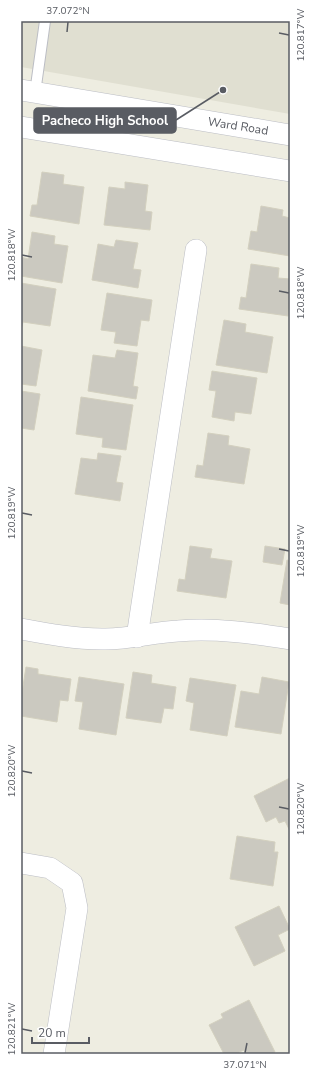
<svg xmlns="http://www.w3.org/2000/svg" width="311" height="1075" font-family="'Nunito Sans',sans-serif">
  <style>
    .education { fill: #e0dfd1 }
    .building { fill: #cbc9c0; stroke: #d3d0bf }
    .lines { fill: none; stroke-linecap: round; stroke-linejoin: round }
    .service-casing { stroke: #bbbdc4; stroke-width: 12 }
    .minor-casing { stroke: #bbbdc4; stroke-width: 22 }
    .service { stroke: #fff; stroke-width: 10 }
    .minor { stroke: #fff; stroke-width: 21 }
    .ticks { fill: none; stroke: #595c63; stroke-width: 1.5 }
    .labels { text-anchor: middle; dominant-baseline: central; stroke-width: 3; stroke-linejoin: round; paint-order: stroke }
    .street-label { font-size: 12px; fill: #595c63; stroke: #fff }
    .leader { fill: none; stroke: #595c63; stroke-width: 1.5 }
    .callout-dot { fill: #595c63; stroke: #fff; stroke-width: 1.5 }
    .callout { fill: #595c63; stroke: #595c63; stroke-width: 1.5 }
    .callout-label { font-size: 13px; text-anchor: middle; font-weight: bold; fill: #fff }
    .neatline { fill: none; stroke: #595c63; stroke-width: 1.5 }
    .ticks-label { font-size: 10px; text-anchor: middle; fill: #595c63 }
  </style>
  <rect width="100%" height="100%" fill="#eeede1"/>
  <polygon class="education" points="21,21 290,21 290,114 21,67"/>
  <g class="building">
    <polygon points="42,172 64,175 63,184 84,187 79,224 30,216 32,205 37,205"/>
    <polygon points="125,182 148,185 145,211 152,212 150,230 104,225 109,187 125,189"/>
    <polygon points="261,206 283,210 282,216 290,218 290,256 248,249 251,231 257,232"/>
    <polygon points="32,232 55,236 54,244 68,246 62,283 21,276 21,257 28,259"/>
    <polygon points="116,240 138,243 133,269 141,270 138,288 92,280 98,244 114,247"/>
    <polygon points="251,264 279,268 278,278 290,279 288,316 239,309 241,297 246,298"/>
    <polygon points="21,283 56,289 50,326 23,322 21,330"/>
    <polygon points="107,293 152,300 149,321 141,320 137,346 114,343 116,332 101,330"/>
    <polygon points="224,320 246,324 245,332 273,337 267,373 216,365"/>
    <polygon points="21,346 42,350 36,386 21,384"/>
    <polygon points="117,350 138,353 133,386 138,387 136,399 88,391 93,355 115,358"/>
    <polygon points="212,371 257,378 251,414 235,412 234,421 212,417 216,391 209,390"/>
    <polygon points="21,391 40,394 34,430 21,428"/>
    <polygon points="81,397 133,405 126,450 102,447 103,438 76,434"/>
    <polygon points="208,433 229,436 228,445 250,449 244,484 195,477 197,465 203,466"/>
    <polygon points="98,453 121,456 116,482 123,483 120,501 75,494 81,458 97,460"/>
    <polygon points="190,546 212,549 210,558 232,561 226,598 177,591 179,579 185,580"/>
    <polygon points="265,546 285,549 282,565 263,562"/>
    <polygon points="287,560 290,561 290,605 280,603"/>
    <polygon points="26,667 38,669 38,674 71,679 68,701 60,700 57,722 21,716 21,699"/>
    <polygon points="133,672 152,675 151,683 176,687 173,709 164,708 161,723 126,718"/>
    <polygon points="79,677 124,684 116,735 79,729 83,702 75,701"/>
    <polygon points="262,677 289,682 281,734 235,727 241,691 259,694"/>
    <polygon points="190,678 236,685 227,736 190,730 194,703 186,701"/>
    <polygon points="290,778 290,831 285,821 279,823 276,817 266,822 254,796"/>
    <polygon points="237,836 275,842 274,852 278,852 273,886 230,879"/>
    <polygon points="279,906 290,929 278,935 285,951 254,966 235,927"/>
    <polygon points="249,1000 275,1052 271,1054 246,1054 244,1050 235,1054 224,1054 209,1025 223,1018 221,1014"/>
  </g>
  <g class="lines">
    <defs>
      <polyline id="service" points="35,93 45,21"/>
      <g id="minor">
        <polyline points="21,90 290,135"/>
        <polyline points="21,127 290,171"/>
        <path d="M21 629C48 634 75 639 102 639 128 640 153 632 178 631 216 628 253 633 290 639"/>
        <polyline points="137,637 196,250"/>
        <polyline points="21,863 50,868 72,883 77,908 54,1054"/>
      </g>
    </defs>
    <use href="#service" class="service-casing"/>
    <use href="#minor" class="minor-casing"/>
    <use href="#service" class="service"/>
    <use href="#minor" class="minor"/>
  </g>
  <path class="ticks" d="M67 32 68 22M279 33 289 35M22 255 32 257M279 291 289 293M22 513 32 515M279 549 289 551M22 771 32 773M279 807 289 809M22 1029 32 1031M245 1053 247 1043"/>
  <g class="labels">
    <g class="street-label">
      <text transform="translate(238 126) rotate(9)">Ward Road</text>
    </g>
  </g>
  <path class="leader" d="M223 90L176 120"/>
  <circle class="callout-dot" cx="223" cy="90" r="4"/>
  <rect class="callout" x="34" y="108" width="142" height="25" rx="4"/>
  <g class="callout-label">
    <text x="105" y="125">Pacheco High School</text>
  </g>
  <rect width="311" height="1075" fill="none" stroke="#ffffff" stroke-width="44"/>
  <path d="M32 1037v6h57v-6" fill="none" stroke="#595c63" stroke-width="2"/>
  <text x="38" y="1037" font-size="12" fill="#595c63" stroke="#ffffff" stroke-width="3" paint-order="stroke">20 m</text>
  <rect x="22" y="22" width="267" height="1031" class="neatline"/>
  <g class="ticks-label">
    <text x="68" y="14">37.072°N</text>
    <text transform="translate(300 35) rotate(-90)" y="4">120.817°W</text>
    <text transform="translate(11 255) rotate(-90)" y="4">120.818°W</text>
    <text transform="translate(300 293) rotate(-90)" y="4">120.818°W</text>
    <text transform="translate(11 513) rotate(-90)" y="4">120.819°W</text>
    <text transform="translate(300 551) rotate(-90)" y="4">120.819°W</text>
    <text transform="translate(11 771) rotate(-90)" y="4">120.820°W</text>
    <text transform="translate(300 809) rotate(-90)" y="4">120.820°W</text>
    <text transform="translate(11 1029) rotate(-90)" y="4">120.821°W</text>
    <text x="245" y="1068">37.071°N</text>
  </g>
</svg>
